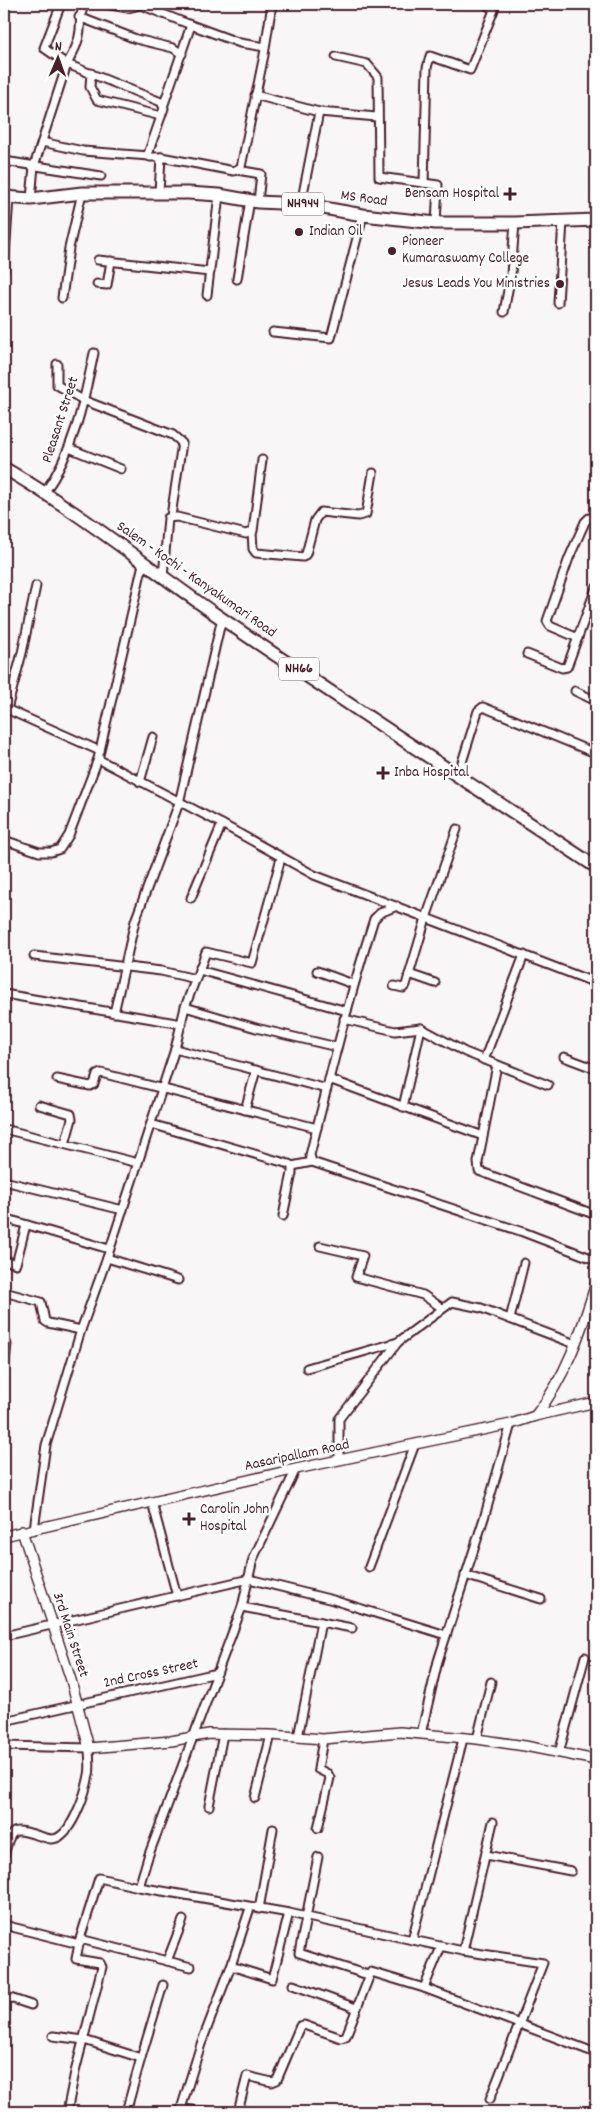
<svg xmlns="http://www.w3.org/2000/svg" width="600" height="2116" font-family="Dekko,sans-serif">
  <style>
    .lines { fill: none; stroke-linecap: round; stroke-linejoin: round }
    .minor-casing { stroke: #4a1f2b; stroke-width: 11 }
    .tertiary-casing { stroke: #4a1f2b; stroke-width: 12 }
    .secondary-casing { stroke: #4a1f2b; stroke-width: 12 }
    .trunk-casing { stroke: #4a1f2b; stroke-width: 15 }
    .minor { stroke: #fff; stroke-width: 7 }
    .tertiary { stroke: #fff; stroke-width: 9 }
    .secondary { stroke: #fff; stroke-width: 9 }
    .trunk { stroke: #fff; stroke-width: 11 }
    .poi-dot { fill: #4a1f2b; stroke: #fff; stroke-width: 2 }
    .labels { text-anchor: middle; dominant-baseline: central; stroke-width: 5; stroke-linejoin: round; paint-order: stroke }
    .shield { fill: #fff; stroke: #80626b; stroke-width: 1 }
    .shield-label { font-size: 14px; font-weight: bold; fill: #4a1f2b }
    .poi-label { font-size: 15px; fill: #4a1f2b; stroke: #fff; text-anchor: start }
    .street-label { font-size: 15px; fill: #4a1f2b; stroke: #fff }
  </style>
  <rect width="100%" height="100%" fill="#f8f6f7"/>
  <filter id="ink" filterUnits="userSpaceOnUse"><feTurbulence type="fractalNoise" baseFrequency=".02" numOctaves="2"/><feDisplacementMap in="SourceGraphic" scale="10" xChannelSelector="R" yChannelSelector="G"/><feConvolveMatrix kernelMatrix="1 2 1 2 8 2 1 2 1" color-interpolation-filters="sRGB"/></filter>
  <g filter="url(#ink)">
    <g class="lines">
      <defs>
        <g id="minor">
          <path d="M61 4 44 48 67 64C73 53 79 43 80 30 81 17 79 17 85 4"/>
          <polyline points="105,4 128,8 136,6 138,4"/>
          <polyline points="138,4 191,25"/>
          <polyline points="79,17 136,39 173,48 182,54"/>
          <polyline points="336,57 367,64 378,77 379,177 438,185 436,223"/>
          <polyline points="91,73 90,87 97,100 161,116"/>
          <polyline points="255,95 319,112 301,204"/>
          <polyline points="164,104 191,25 240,43 265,47"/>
          <polyline points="319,112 377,117"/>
          <polyline points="42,142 83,151 149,156"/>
          <polyline points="4,161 101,176"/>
          <polyline points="237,170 261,174 258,202"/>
          <polyline points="424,183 427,68 430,56 470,70 494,10 486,4"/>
          <polyline points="159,193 161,157 234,171 241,167 264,55 272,4"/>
          <polyline points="31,199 34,166 67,64 161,102 164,108 148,154 150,157 161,157"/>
          <polyline points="98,260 210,272"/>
          <polyline points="4,270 9,198"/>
          <polyline points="237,279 250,200"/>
          <polyline points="97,284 107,285 111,261"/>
          <polyline points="207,295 219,195"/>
          <polyline points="62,298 69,248 82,193"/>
          <polyline points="558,303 563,221"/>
          <polyline points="504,312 511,274 515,223"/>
          <polyline points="273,332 331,338 363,215"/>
          <polyline points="57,364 57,385 83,400 173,435 182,443 171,516"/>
          <polyline points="69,448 121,469"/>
          <path d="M45 492C74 451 84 401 94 353"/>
          <polyline points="252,532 253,549 256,553 303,557 306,554 315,520 321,512 358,516 366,514 373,473"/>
          <polyline points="143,564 98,759 222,824 314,875 596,983"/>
          <polyline points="163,577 168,518 177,517 246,534 253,531 262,460"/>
          <polyline points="578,638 550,626 547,621 569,558 585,522 589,518 596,516"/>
          <polyline points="527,654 562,668 567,667 596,588"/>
          <polyline points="575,691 594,700 596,697"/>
          <polyline points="4,708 100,751"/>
          <polyline points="7,709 22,653 36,586"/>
          <polyline points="458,775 478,711 483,707 590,751"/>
          <polyline points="140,782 153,737"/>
          <polyline points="4,840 39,852 51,852 60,849 69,835 98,759"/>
          <polyline points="191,898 222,824"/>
          <path d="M397 906 380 913 374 919C349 997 330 1076 310 1155L312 1162 523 1232 596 1260"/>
          <polyline points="34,956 161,971 196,979"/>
          <polyline points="199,970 347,1011"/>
          <polyline points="317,971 353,984"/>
          <polyline points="409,974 435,983"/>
          <polyline points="394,986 403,988 406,985 426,918 457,829"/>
          <polyline points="4,994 182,1024"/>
          <polyline points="185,1007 256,1028 337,1047"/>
          <polyline points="114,1013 135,921 179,803 222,618"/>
          <polyline points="344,1019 395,1031 421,1028 465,1052 548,1085"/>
          <polyline points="175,1049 327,1089"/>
          <polyline points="564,1057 596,1069"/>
          <polyline points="484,1060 524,955"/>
          <polyline points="497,1065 478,1162 479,1171 596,1215"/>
          <polyline points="57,1079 90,1086 94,1084 97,1075 101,1073 317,1128"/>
          <polyline points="329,1079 483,1136"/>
          <polyline points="39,1105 71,1114 72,1119 65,1144"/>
          <polyline points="403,1107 421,1028"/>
          <polyline points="245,1110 256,1070"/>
          <polyline points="151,1124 289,1164 292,1166 292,1173 283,1216"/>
          <polyline points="4,1129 138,1163"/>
          <polyline points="292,1166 312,1162"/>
          <polyline points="4,1181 123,1210"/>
          <polyline points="4,1218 109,1249"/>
          <polyline points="320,1246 363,1256 356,1277 423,1295 442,1308"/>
          <polyline points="107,1258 178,1280"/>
          <polyline points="4,1260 16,1264 26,1225"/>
          <polyline points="4,1292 41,1302 45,1321 48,1323 81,1330"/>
          <polyline points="510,1319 524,1263"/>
          <polyline points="307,1368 398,1342 452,1302 481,1308 575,1344"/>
          <polyline points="4,1372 7,1344"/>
          <polyline points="339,1460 339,1419 398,1342"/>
          <polyline points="152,1502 177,1596"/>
          <polyline points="34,1529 46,1445 81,1330 107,1258 175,1049 185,1007 206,952 252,963 281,858"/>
          <polyline points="369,1567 415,1444"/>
          <polyline points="465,1575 541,1599"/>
          <polyline points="242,1607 352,1628"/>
          <polyline points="4,1636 249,1579 333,1600 446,1635"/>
          <polyline points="4,1721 217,1673"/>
          <polyline points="421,1734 438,1661 485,1515 511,1424"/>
          <polyline points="298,1737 321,1622"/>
          <polyline points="477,1739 491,1682"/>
          <path d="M4 1746 89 1748C89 1757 91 1767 89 1775 86 1791 71 1840 51 1839 42 1838 21 1828 14 1832 8 1836 6 1849 4 1856"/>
          <polyline points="559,1753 585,1657"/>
          <polyline points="255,1798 271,1735"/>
          <polyline points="209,1806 223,1734"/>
          <polyline points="318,1828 330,1778 328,1774 318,1769 323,1739"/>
          <polyline points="486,1855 571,1871"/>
          <polyline points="318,1857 299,1953 368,1975"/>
          <polyline points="4,1869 4,1873"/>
          <polyline points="259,1909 273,1829"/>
          <polyline points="289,1913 463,1951 543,1963 490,2099"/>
          <polyline points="4,1925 79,1944"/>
          <polyline points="80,1939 191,1967"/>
          <polyline points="412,1940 463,1739"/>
          <polyline points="463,1951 493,1822"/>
          <polyline points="167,1961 183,1920"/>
          <polyline points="231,1966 250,1908"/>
          <polyline points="293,1985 356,2008"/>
          <polyline points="424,1988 441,1947"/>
          <polyline points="4,1996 31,2005"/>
          <polyline points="594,2000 596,2001"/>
          <polyline points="53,2036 84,2040 141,2058 163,1985"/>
          <polyline points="181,2109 216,2112"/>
          <polyline points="67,2112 75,2072 102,1967 100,1963 76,1959 80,1939 99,1878 139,1887"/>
          <polyline points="126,2112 141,2058"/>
          <polyline points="180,2112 201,2044 231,1966 272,1979 289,1913 139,1887 148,1857 242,1607 253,1559 296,1469"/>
          <polyline points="238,2112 247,2076 272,2082 277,2080 300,2026 304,2025 341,2038 346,2036 371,1972 424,1988 596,2053"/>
        </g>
        <g id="tertiary">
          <path d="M535 1416C566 1378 582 1329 596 1283"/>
          <polyline points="22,1531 71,1680 89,1748 171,1741 209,1734 271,1735 323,1739 400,1732 477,1739 525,1746 596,1760"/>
        </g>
        <polyline id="secondary" points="4,1536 296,1469 511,1424 535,1416 596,1402"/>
        <g id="trunk">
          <polyline points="4,197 31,199 82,193 188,193 219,195 258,202 301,204 363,215 436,223 515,223 596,220"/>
          <path d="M4 468C78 511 145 565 215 614 341 700 469 783 596 867"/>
        </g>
      </defs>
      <use href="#minor" class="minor-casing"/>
      <use href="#tertiary" class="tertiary-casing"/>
      <use href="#secondary" class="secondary-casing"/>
      <use href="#trunk" class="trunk-casing"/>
      <use href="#minor" class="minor"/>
      <use href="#tertiary" class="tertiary"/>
      <use href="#secondary" class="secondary"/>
      <use href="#trunk" class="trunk"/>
    </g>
  </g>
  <g class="poi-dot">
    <path d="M507.5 186.5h5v5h5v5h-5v5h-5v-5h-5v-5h5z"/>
    <circle cx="299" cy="232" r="5"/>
    <circle cx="392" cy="251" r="5"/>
    <circle cx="560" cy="284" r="5"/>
    <path d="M380.5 765.5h5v5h5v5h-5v5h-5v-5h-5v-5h5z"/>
    <path d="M186.5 1511.5h5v5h5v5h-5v5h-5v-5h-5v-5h5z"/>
  </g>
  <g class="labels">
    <g class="shield">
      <rect x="282" y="192.5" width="42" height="23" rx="4"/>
      <rect x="279" y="657.5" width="40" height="23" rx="4"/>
    </g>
    <g class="shield-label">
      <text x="303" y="204">NH944</text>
      <text x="299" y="669">NH66</text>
    </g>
    <g class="poi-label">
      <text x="499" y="194" text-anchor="end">Bensam Hospital</text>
      <text x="309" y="232">Indian Oil</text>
      <text x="402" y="242">Pioneer<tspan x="402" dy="17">Kumaraswamy College</tspan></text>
      <text x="550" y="284" text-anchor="end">Jesus Leads You Ministries</text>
      <text x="394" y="773">Inba Hospital</text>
      <text x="200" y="1510">Carolin John<tspan x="200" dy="17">Hospital</tspan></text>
    </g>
    <g class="street-label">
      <text transform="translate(364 199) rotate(8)">MS Road</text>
      <text transform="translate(61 420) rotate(-72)">Pleasant Street</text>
      <text transform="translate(196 580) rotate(35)">Salem - Kochi - Kanyakumari Road</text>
      <text transform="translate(297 1456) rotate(-12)">Aasaripallam Road</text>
      <text transform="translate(70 1635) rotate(72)">3rd Main Street</text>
      <text transform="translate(151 1674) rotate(-12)">2nd Cross Street</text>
    </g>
  </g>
  <rect width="600" height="2116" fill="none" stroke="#fff" stroke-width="20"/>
  <rect x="10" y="10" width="580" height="2096" fill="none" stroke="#4a1f2b" stroke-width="2" filter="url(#ink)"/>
  <g transform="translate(58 58) rotate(2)" stroke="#ffffff" stroke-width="4" paint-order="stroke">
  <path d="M0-4L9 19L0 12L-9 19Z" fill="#4a1f2b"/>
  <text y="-8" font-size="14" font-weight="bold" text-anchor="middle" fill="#4a1f2b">N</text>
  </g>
</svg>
